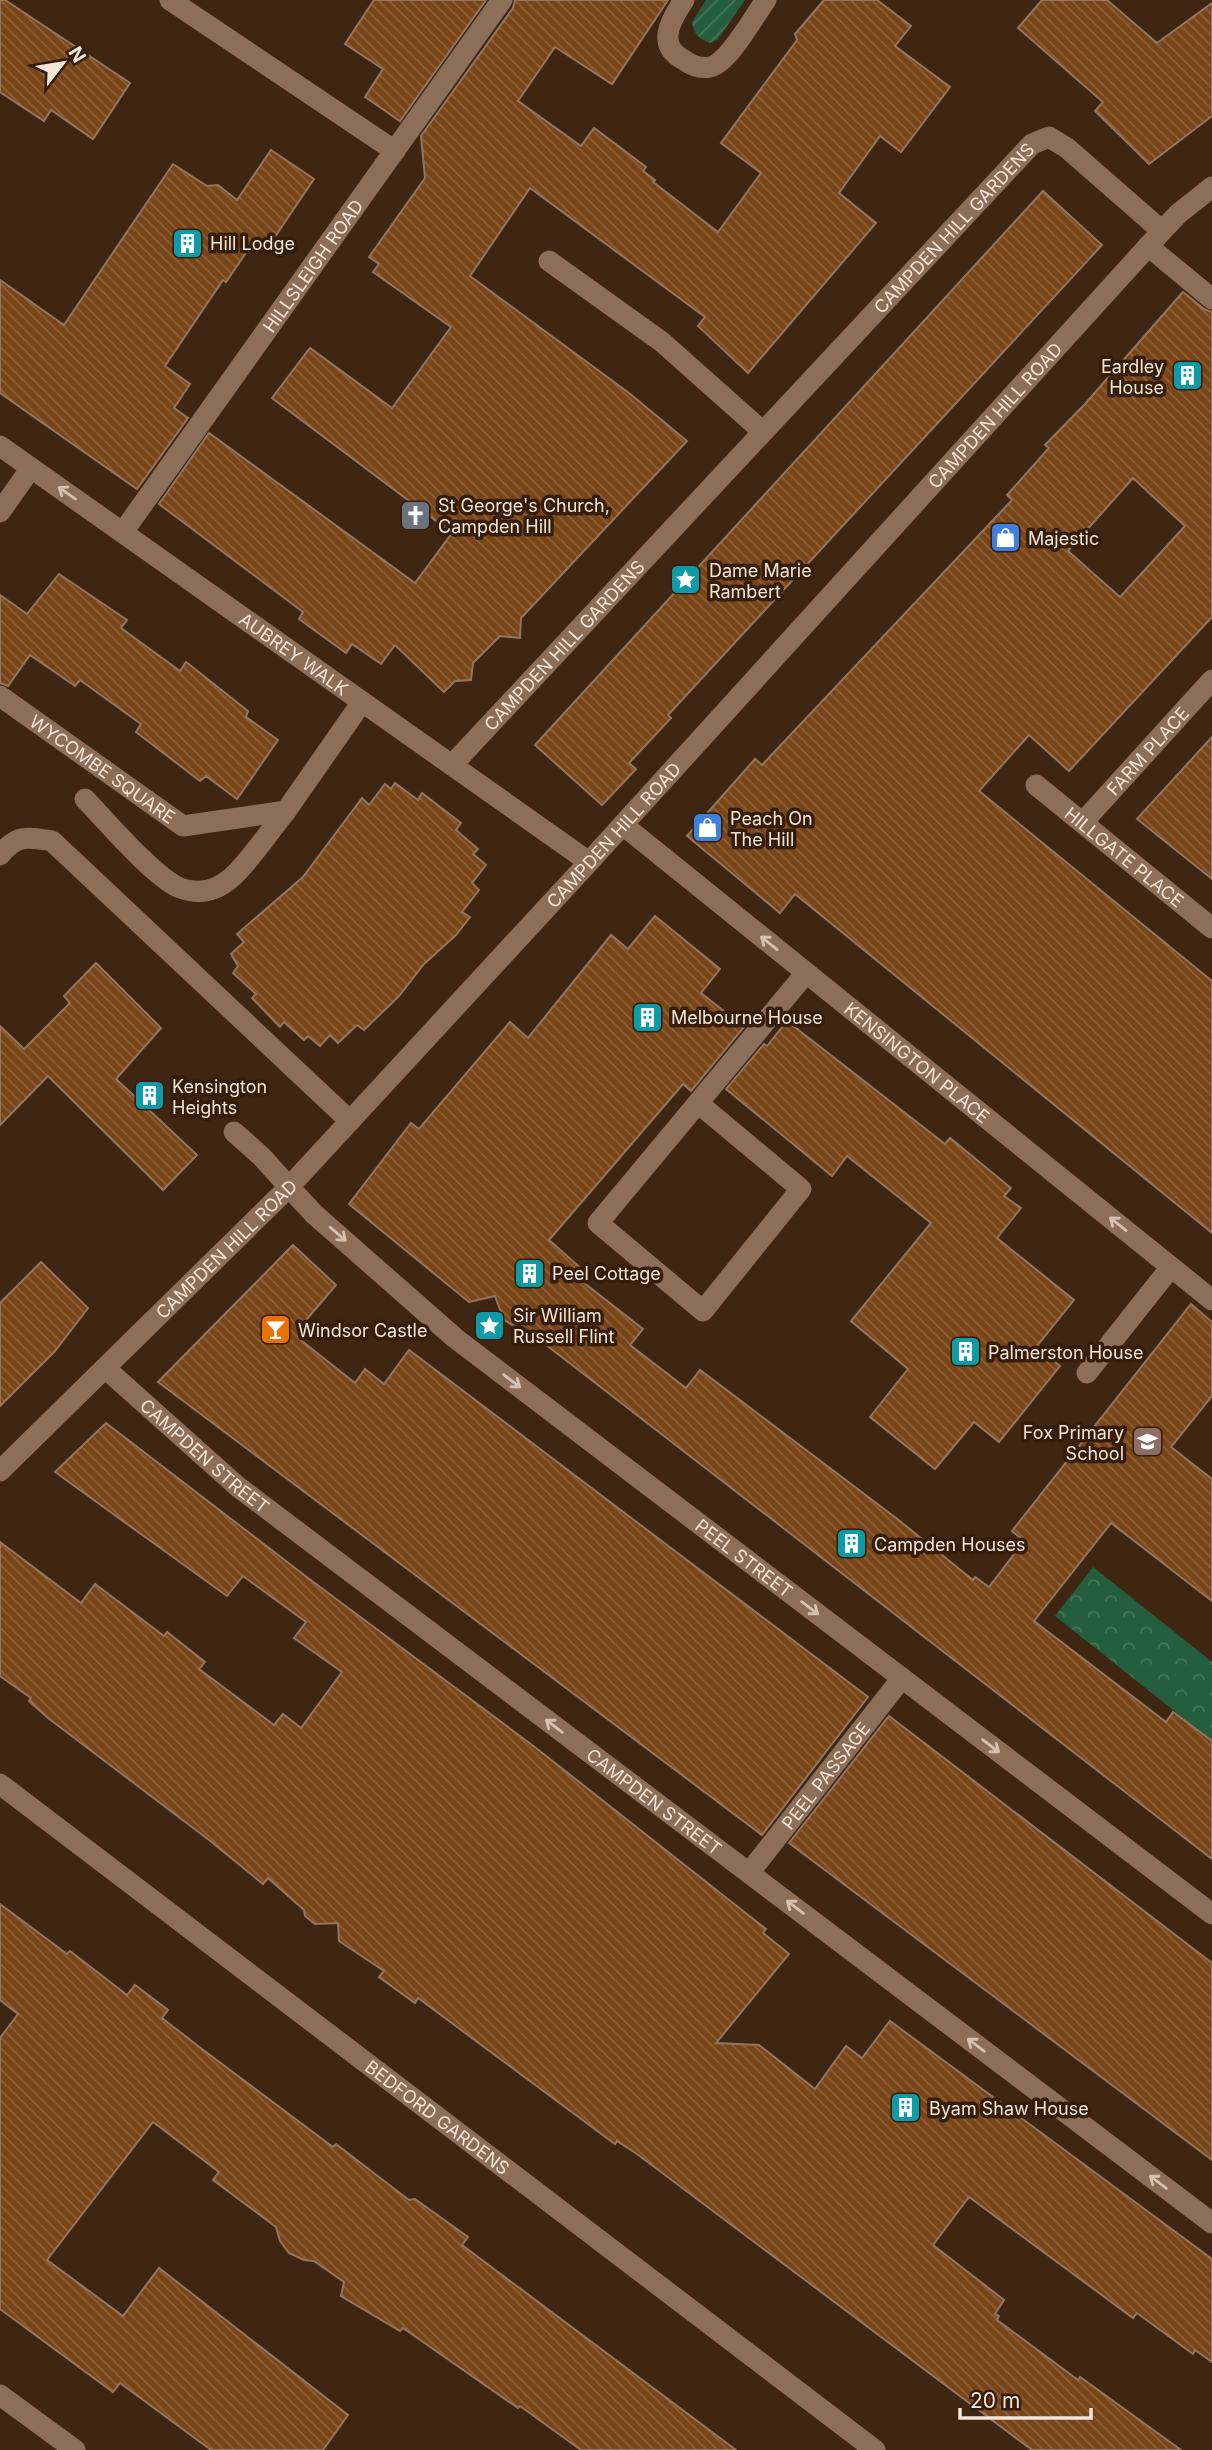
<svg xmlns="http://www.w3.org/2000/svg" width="1212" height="2450" font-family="Inter,sans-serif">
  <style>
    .park { fill: url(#park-crowns) }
    .garden { fill: url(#garden-furrows) }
    .building { fill: url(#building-back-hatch); stroke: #937560; stroke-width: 2; fill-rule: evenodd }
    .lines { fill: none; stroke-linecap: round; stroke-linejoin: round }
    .lane { stroke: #8c6e59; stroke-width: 21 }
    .street { stroke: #8c6e59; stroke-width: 21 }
    .secondary { stroke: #8c6e59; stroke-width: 21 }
    .oneway { stroke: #d6c1b2 }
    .labels { text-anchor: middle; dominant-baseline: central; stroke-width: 7; stroke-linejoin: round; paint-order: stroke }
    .street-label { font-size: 18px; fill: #f5e4d8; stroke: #351d09 }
    .poi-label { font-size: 18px; fill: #f5e4d8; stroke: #351d09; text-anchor: start }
  </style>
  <defs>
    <pattern id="park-crowns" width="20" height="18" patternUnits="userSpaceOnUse" patternTransform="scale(1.75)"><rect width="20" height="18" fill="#245f3d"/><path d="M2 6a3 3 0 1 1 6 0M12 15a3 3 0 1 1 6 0" fill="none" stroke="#447658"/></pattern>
    <pattern id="garden-furrows" width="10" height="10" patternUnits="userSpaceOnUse" patternTransform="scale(1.75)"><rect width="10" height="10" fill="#245f3d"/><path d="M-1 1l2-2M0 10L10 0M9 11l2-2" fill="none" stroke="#447658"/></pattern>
    <pattern id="building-back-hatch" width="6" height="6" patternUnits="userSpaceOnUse" patternTransform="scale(1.75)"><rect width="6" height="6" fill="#784519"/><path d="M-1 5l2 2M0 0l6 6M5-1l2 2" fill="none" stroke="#8c603a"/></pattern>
  </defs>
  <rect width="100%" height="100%" fill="#3f2613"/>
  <polygon class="park" points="1093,1567 1212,1662 1212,1741 1055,1616"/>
  <path class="garden" d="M706 0H745L718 39 710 43C698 38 694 34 692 22Z"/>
  <g class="building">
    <polygon points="0,0 5,0 130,83 93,139 51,110 44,121 0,92"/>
    <polygon points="374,0 486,0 400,121 365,97 383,69 345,44"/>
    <polygon points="515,0 668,0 612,84 555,47 518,101 581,146 594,128 646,167 643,171 655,180 653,182 718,232 761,173 721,143 797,40 795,34 824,0 877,0 911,26 895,46 950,87 901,152 880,136 839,193 876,223 748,373 698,326 705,317 530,188 470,276 629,393 687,441 521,618 520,638 500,636 473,663 471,680 455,681 444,692 395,645 381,664 352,644 346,653 299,619 303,612 159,504 209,433 415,583 452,533 272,398 310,348 392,408 451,327 373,272 379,264 369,257 425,178 421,136 513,8"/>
    <polygon points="1042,0 1107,0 1157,43 1212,3 1212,116 1149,164 1095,111 1103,102 1018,28"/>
    <polygon points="271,150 314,179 268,247 256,238 226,282 223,280 165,366 190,384 174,408 188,418 137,489 0,393 0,280 64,325 173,164 207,186 218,185 237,200"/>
    <polygon points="1043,191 1102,245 668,715 671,718 629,763 636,769 602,805 535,745"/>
    <path d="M1183 292 1204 309 1212 312V617L1069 771 1029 735 979 791 1212 981V1233L795 894 780 913 687 836 755 759 762 765 1012 500 1007 495 1049 448 1045 445 1085 404ZM1133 478 1185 526 1120 597 1068 551Z"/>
    <polygon points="59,574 127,620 121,628 180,671 186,662 248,711 246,717 278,740 237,799 206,776 200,781 136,732 141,724 80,680 75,686 30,655 8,686 0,683 0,595 27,614"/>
    <polygon points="1212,737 1212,879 1137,819"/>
    <polygon points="395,783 418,800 422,793 461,823 456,830 478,849 473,854 486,865 472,883 479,890 462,912 470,917 456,935 424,964 399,996 364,1030 357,1025 338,1043 330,1035 320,1046 308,1036 304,1040 284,1022 280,1027 252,998 256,994 233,973 238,966 231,954 244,942 237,934 303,877 362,798 369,805 385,784 391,789"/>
    <polygon points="655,916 720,969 701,993 744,1027 691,1091 683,1084 549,1240 584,1271 579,1279 643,1329 630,1345 686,1388 700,1370 896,1518 973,1580 975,1577 989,1587 1024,1541 1012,1531 1191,1304 1212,1322 1212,1396 1171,1447 1212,1479 1212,1601 1111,1523 1034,1621 1166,1722 1173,1712 1212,1741 1212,1859 541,1341 504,1320 495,1296 469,1302 349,1204 411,1123 419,1129 510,1022 528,1038 611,935 628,949"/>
    <polygon points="96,963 161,1028 116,1079 197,1155 163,1190 48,1076 0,1125 0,1026 24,1049 70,1003 64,996"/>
    <polygon points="787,1021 945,1144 950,1138 1011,1188 1004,1196 1021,1208 997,1238 1074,1300 1036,1347 1060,1366 999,1442 974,1422 935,1469 870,1417 908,1369 851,1321 931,1223 847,1156 832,1176 726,1089 764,1044 767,1046"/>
    <polygon points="293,1245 336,1285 300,1327 307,1334 302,1341 355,1383 365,1369 384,1384 409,1350 868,1697 762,1835 158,1382"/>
    <polygon points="41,1262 88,1308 55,1351 0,1406 0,1303"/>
    <polygon points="106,1423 308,1578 536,1748 766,1929 763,1933 789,1954 716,2043 759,2045 815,2089 846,2046 862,2058 890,2021 1212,2259 1212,2362 1195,2350 1193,2354 1137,2313 1133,2318 969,2197 933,2245 1004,2300 995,2314 999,2316 997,2320 1078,2380 1080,2377 1181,2450 1032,2450 637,2154 617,2141 615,2144 418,1998 415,2003 379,1977 384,1971 339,1941 338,1923 315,1924 305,1916 304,1910 268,1878 263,1884 209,1840 48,1718 29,1701 31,1698 0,1676 0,1542 81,1603 95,1584 164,1636 167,1632 205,1662 199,1669 274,1725 283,1714 301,1728 342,1672 294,1638 306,1622 243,1576 227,1596 55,1472"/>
    <polygon points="889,1716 1212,1963 1212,2160 789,1843"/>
    <polygon points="0,1904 67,1954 70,1951 127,1995 135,1985 168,2010 162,2018 202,2049 333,2147 336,2144 409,2200 415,2199 468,2237 462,2245 736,2450 581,2450 520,2406 518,2408 403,2328 400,2331 341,2296 344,2282 314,2261 304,2260 289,2253 280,2241 276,2227 213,2180 219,2172 153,2122 47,2260 123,2316 159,2268 348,2415 323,2450 211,2450 120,2383 113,2392 0,2309 0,2038 18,2014 0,2000"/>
  </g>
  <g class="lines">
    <g class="lane">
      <path id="s1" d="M0 696 183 826 286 811 362 702"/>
      <path d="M85 799C106 821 155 878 180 888 199 895 216 891 231 878 248 864 271 829 286 811"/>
      <path d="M0 855C17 834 28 837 52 841L350 1121"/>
      <polyline points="698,1103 801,1189 703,1311 598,1223 806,973"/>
      <polyline points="234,1132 262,1157 289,1187"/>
      <polyline points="1087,1373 1171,1267"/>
    </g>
    <g class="street">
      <polyline points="170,0 395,151"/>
      <path d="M684 0C670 21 656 45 684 60 691 65 701 69 710 67 729 63 754 16 766 0"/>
      <polyline points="1148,246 1212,299"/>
      <polyline points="549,261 662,342 762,431"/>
      <path id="s2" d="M0 446 589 862"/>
      <polyline points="0,512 31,468"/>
      <path id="s3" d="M123 532 502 0"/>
      <path id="s4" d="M452 765 1032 144 1049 137 1067 148 1162 231"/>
      <path id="s5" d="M1036 785 1212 928"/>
      <path id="s6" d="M1083 822 1212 680"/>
      <path id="s7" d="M623 825 1212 1300"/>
      <path id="s8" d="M289 1187 314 1214 455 1338 1212 1914"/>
      <path id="s9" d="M105 1368 237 1486 1212 2223"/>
      <path id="s10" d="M0 1784 875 2450"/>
      <path id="s11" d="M749 1873 902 1678"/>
      <polyline points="0,2395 75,2450"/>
    </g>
    <path class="secondary" id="s12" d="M0 1471 289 1187 589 862 1162 231 1178 214 1212 187"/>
  </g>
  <defs><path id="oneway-shaft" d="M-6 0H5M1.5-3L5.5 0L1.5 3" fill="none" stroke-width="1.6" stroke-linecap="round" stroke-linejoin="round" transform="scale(1.75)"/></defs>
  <g class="oneway">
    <use href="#oneway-shaft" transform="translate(67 493) rotate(-145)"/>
    <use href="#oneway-shaft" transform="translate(769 943) rotate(-141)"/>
    <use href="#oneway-shaft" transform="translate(1118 1224) rotate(-141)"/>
    <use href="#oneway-shaft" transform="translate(338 1234) rotate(41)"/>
    <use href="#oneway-shaft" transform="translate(512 1381) rotate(37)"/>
    <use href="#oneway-shaft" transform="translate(810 1608) rotate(37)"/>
    <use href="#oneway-shaft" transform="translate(554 1726) rotate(-143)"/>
    <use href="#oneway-shaft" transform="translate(991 1746) rotate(37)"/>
    <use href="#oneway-shaft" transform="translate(795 1907) rotate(-143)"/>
    <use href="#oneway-shaft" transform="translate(976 2045) rotate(-143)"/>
    <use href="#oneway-shaft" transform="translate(1158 2182) rotate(-143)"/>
  </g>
  <defs>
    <symbol id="building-square" viewBox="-11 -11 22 22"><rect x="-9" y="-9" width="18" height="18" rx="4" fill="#0f9aa8" stroke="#351d09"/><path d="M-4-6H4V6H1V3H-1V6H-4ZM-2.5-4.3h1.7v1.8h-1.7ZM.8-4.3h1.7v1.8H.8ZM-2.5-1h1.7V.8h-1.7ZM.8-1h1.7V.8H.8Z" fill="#fff"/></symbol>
    <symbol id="church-square" viewBox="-11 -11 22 22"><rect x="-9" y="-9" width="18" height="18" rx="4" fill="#6b7280" stroke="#351d09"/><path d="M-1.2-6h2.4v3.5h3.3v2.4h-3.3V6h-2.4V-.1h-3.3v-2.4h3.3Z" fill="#fff"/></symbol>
    <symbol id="shop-square" viewBox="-11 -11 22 22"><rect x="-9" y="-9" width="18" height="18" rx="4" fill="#3f7fe0" stroke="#351d09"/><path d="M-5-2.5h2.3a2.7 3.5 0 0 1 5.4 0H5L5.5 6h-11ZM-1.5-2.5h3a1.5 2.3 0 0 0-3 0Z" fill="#fff"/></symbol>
    <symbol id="sight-square" viewBox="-11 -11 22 22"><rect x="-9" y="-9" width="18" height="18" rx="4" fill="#0f9aa8" stroke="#351d09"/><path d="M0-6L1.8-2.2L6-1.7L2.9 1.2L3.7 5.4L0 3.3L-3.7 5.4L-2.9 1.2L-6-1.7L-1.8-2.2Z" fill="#fff"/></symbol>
    <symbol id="bar-square" viewBox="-11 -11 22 22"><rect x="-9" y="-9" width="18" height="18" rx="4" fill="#e8710a" stroke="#351d09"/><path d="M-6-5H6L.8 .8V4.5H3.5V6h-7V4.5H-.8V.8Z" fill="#fff"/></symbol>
    <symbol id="school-square" viewBox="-11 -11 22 22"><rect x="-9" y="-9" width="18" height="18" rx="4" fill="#8d6e63" stroke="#351d09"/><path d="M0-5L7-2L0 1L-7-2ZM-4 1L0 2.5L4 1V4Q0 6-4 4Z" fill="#fff"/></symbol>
  </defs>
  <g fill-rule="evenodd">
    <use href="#building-square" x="170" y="226" width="35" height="35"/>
    <use href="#building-square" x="1170" y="358" width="35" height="35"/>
    <use href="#church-square" x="398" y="498" width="35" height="35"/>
    <use href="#shop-square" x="988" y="520" width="35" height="35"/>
    <use href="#sight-square" x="668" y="562" width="35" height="35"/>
    <use href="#shop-square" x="690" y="810" width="35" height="35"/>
    <use href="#building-square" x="630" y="1000" width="35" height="35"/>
    <use href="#building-square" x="132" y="1078" width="35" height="35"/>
    <use href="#building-square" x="512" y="1256" width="35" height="35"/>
    <use href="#sight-square" x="472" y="1308" width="35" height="35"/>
    <use href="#bar-square" x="258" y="1312" width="35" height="35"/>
    <use href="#building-square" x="948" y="1334" width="35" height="35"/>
    <use href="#school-square" x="1130" y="1424" width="35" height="35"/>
    <use href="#building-square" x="834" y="1526" width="35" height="35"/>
    <use href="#building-square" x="888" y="2090" width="35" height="35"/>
  </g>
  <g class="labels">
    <g class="street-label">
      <text stroke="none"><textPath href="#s4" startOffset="735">CAMPDEN HILL GARDENS</textPath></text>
      <text stroke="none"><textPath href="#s3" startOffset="327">HILLSLEIGH ROAD</textPath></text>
      <text stroke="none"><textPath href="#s12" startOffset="1451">CAMPDEN HILL ROAD</textPath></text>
      <text stroke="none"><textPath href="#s4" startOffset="164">CAMPDEN HILL GARDENS</textPath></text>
      <text stroke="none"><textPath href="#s2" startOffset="360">AUBREY WALK</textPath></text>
      <text stroke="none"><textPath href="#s6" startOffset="96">FARM PLACE</textPath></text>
      <text stroke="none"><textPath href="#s1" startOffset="126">WYCOMBE SQUARE</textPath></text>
      <text stroke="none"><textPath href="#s12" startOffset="884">CAMPDEN HILL ROAD</textPath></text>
      <text stroke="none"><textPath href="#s5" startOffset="114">HILLGATE PLACE</textPath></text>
      <text stroke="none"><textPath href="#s7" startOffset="378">KENSINGTON PLACE</textPath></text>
      <text stroke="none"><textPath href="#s12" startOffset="317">CAMPDEN HILL ROAD</textPath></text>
      <text stroke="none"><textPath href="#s9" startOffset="133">CAMPDEN STREET</textPath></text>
      <text stroke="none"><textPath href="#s8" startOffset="588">PEEL STREET</textPath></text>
      <text stroke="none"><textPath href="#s11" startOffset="124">PEEL PASSAGE</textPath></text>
      <text stroke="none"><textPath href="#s9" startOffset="700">CAMPDEN STREET</textPath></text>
      <text stroke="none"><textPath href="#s10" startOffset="550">BEDFORD GARDENS</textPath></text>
    </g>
    <g class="poi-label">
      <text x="210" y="243">Hill Lodge</text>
      <text x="1164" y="366" text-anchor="end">Eardley<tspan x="1164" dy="21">House</tspan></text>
      <text x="438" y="505">St George's Church,<tspan x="438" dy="21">Campden Hill</tspan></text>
      <text x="1028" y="538">Majestic</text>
      <text x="709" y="570">Dame Marie<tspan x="709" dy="21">Rambert</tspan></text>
      <text x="730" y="818">Peach On<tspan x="730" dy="21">The Hill</tspan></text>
      <text x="671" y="1017">Melbourne House</text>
      <text x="172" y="1086">Kensington<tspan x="172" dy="21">Heights</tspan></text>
      <text x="552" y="1273">Peel Cottage</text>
      <text x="513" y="1315">Sir William<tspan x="513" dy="21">Russell Flint</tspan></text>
      <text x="298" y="1330">Windsor Castle</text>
      <text x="988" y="1352">Palmerston House</text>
      <text x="1124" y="1432" text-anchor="end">Fox Primary<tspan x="1124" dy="21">School</tspan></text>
      <text x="874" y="1544">Campden Houses</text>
      <text x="929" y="2108">Byam Shaw House</text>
    </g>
  </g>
  <g transform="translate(63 63) rotate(59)" stroke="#351d09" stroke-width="5" paint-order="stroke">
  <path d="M0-5L12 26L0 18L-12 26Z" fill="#f5e4d8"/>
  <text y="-10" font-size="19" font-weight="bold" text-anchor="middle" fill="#f5e4d8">N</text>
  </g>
  <path d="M960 2408v10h131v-10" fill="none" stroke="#f5e4d8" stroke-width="3.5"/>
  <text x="970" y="2408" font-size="21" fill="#f5e4d8" stroke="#351d09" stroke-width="5" paint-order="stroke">20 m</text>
</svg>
